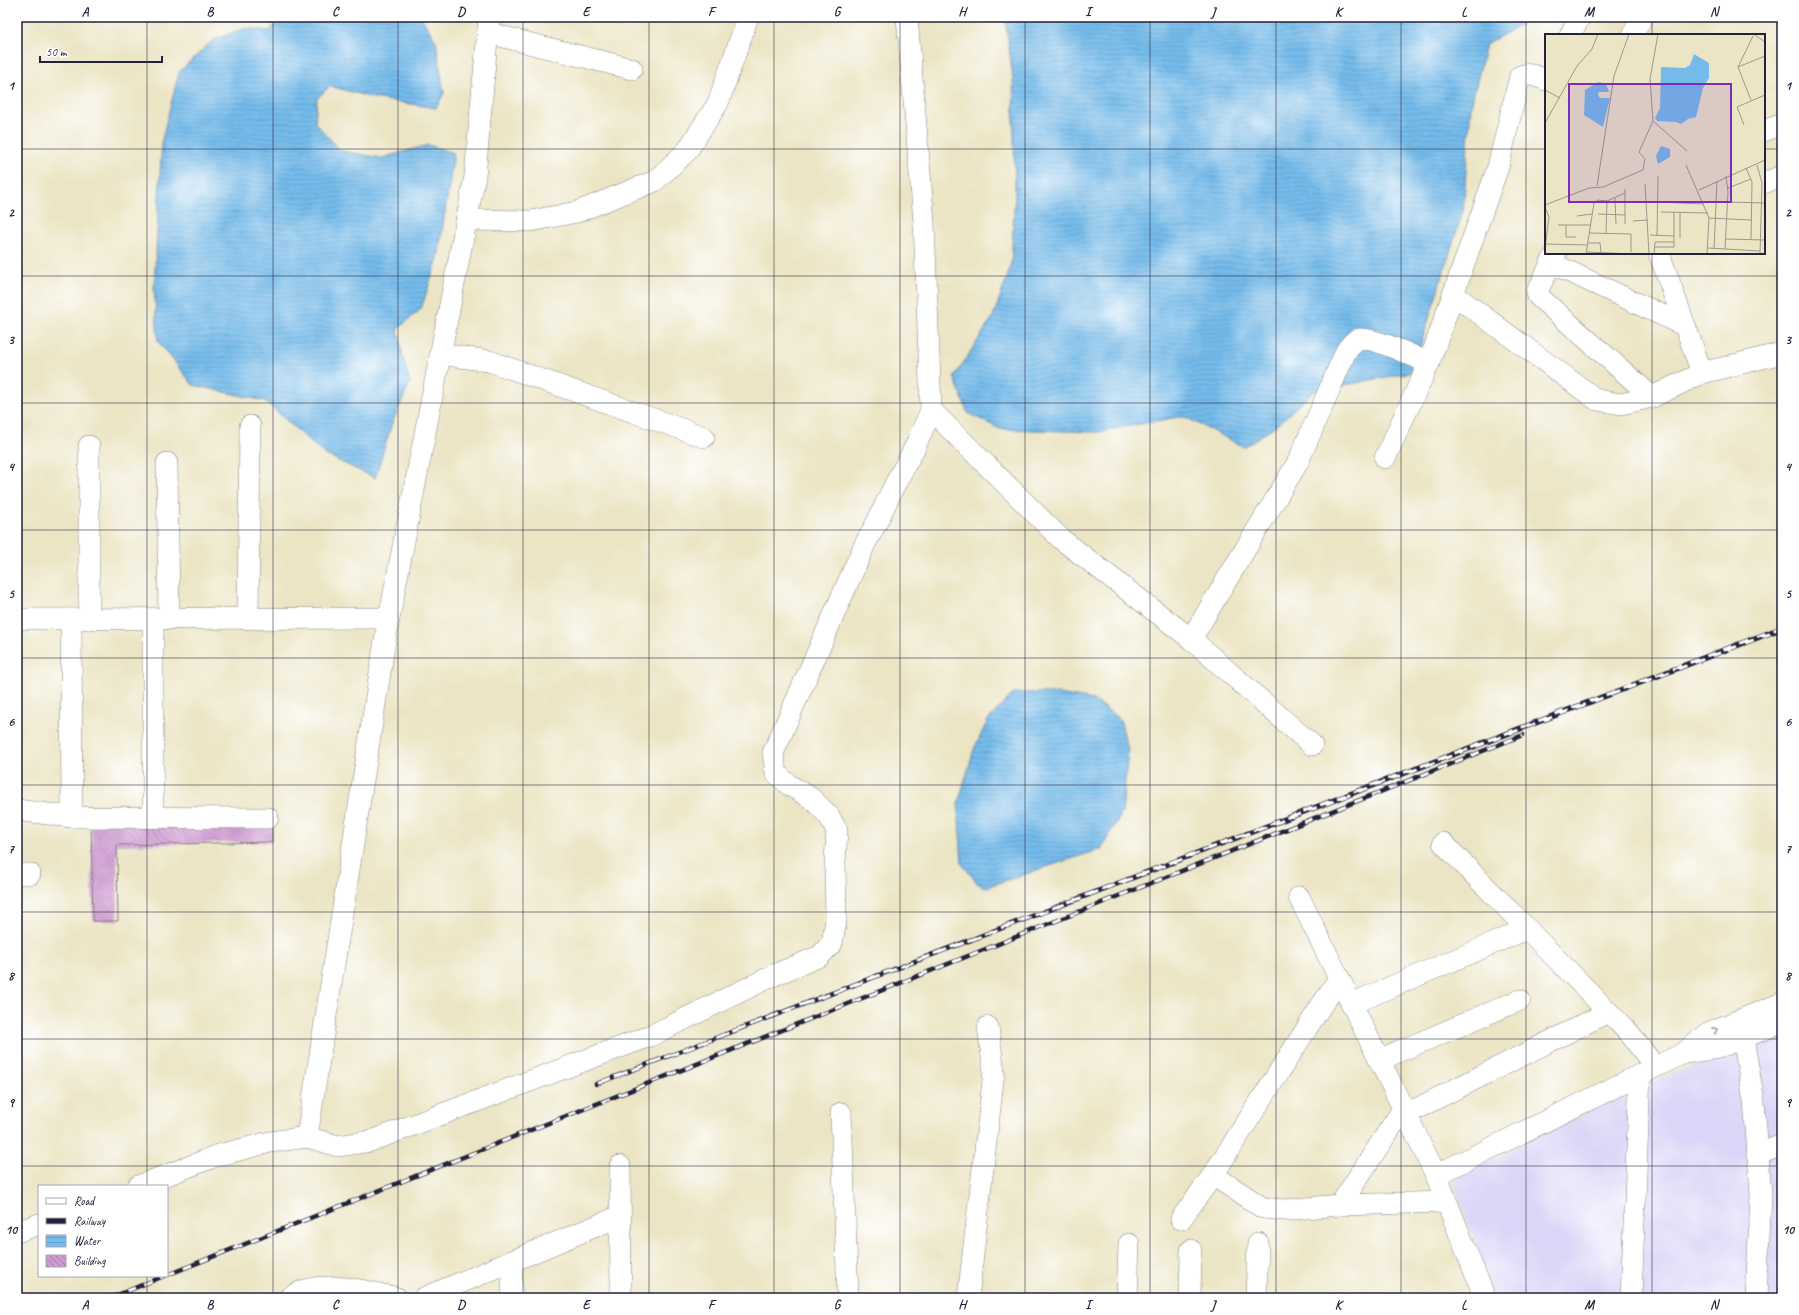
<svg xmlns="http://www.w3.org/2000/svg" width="1799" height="1315" font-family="Caveat,sans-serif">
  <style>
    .built { fill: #dad6f7 }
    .water { fill: url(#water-rules); stroke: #4b6e93 }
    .building { fill: url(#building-back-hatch) }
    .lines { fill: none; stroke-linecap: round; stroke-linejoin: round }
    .minor-casing { stroke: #878480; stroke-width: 22 }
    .minor { stroke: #fff; stroke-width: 21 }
    .rail-casing { stroke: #22223b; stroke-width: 4.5 }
    .rail { stroke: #fff; stroke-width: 3; stroke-dasharray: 9; stroke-linecap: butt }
    .oneway { stroke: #9c9ca7 }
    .grid { fill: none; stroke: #22223b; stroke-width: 1; stroke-opacity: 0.55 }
    .inset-road { fill: none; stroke: #9b978e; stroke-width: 1 }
    .view { fill: #7b2cbf; fill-opacity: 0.15; stroke: #7b2cbf; stroke-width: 2 }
    .inset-edge { fill: none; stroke: #22223b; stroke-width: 2 }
    .neatline { fill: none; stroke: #22223b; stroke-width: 1.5 }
    .grid-label { font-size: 13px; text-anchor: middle; font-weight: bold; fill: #22223b }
  </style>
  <defs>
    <pattern id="water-rules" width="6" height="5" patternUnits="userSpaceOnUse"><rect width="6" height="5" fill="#74bbeb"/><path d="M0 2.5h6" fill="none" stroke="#64a0ca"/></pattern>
    <pattern id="building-back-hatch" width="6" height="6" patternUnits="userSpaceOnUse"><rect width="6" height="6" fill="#cf9ad2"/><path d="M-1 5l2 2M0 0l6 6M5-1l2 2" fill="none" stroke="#a87dac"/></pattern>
  </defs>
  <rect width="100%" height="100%" fill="#fff"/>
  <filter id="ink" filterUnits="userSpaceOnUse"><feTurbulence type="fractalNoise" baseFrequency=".025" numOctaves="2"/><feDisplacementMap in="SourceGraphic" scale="8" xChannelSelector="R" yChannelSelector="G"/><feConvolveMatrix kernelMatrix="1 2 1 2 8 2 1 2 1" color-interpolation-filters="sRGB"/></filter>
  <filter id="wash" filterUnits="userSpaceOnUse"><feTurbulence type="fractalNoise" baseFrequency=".012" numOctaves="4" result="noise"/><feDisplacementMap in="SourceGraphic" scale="16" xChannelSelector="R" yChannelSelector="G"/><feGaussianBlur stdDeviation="0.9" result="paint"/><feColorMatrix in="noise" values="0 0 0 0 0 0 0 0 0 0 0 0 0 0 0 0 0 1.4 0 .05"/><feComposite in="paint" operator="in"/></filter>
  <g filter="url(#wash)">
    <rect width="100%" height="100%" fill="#ece5c5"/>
    <polygon class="built" points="1782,1031 1782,1298 1495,1298 1452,1179 1640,1086"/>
    <g class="water">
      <polygon points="284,17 421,17 436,41 444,93 436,108 373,98 330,86 317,99 315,123 341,151 382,158 428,145 454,153 438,258 421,309 398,329 403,358 410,383 392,423 375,478 324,454 265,401 193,385 158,341 154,288 162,139 179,72 213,40 246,28 269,31"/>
      <polygon points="1005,17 1522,17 1521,25 1486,44 1471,106 1463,211 1412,372 1314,391 1279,423 1244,447 1183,416 1098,432 1000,429 968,413 954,377 993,317 1011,266 1015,192 1013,78"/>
      <polygon points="1014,693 1053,693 1093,700 1120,719 1128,750 1122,813 1101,849 986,887 978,884 962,864 958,804 974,749 988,720"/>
    </g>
    <g id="blocks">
      <polygon class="building" points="272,819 272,842 117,845 118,921 93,921 91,822"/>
    </g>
  </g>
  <g filter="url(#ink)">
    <use href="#blocks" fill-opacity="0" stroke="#878480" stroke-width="1"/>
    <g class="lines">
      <defs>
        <g id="minor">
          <polyline points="907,17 924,222 931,410 1061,539 1191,639 1312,745"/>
          <polyline points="488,33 632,69"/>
          <polyline points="1570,35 1580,17"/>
          <polyline points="1633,35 1642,17"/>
          <polyline points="1764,131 1782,124"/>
          <polyline points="1764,183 1782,176"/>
          <polyline points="466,220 531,221 577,212 655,181 687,151 718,103 748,17"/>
          <polyline points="1556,253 1537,292 1538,296 1652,397"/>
          <polyline points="1659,253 1702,373"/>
          <polyline points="1551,263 1685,326"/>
          <polyline points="1453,294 1597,400 1621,404 1652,397 1702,373 1782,353"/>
          <polyline points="440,354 489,361 704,437"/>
          <polyline points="89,446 89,619"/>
          <path d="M1385 458 1429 363 1498 167 1520 76C1529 72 1538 77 1546 80"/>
          <polyline points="167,463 169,619"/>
          <polyline points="17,619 389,618"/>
          <polyline points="71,619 72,817"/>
          <polyline points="153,619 153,817"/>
          <polyline points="248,619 250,426"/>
          <path d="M1191 639 1298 462 1346 351C1350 346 1353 340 1360 339 1373 337 1415 357 1429 363"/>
          <polyline points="17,810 72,817 268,818"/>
          <polyline points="1443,843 1630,1034 1655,1067"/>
          <polyline points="17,874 30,874"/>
          <polyline points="1299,897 1436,1175 1485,1298"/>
          <polyline points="1351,1004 1527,929"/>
          <polyline points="1736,1022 1743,1038 1754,1101 1761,1195 1756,1298"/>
          <polyline points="1684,1053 1718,1048 1782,1022"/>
          <polyline points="1379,1060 1520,1000"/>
          <polyline points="841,1113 848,1298"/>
          <polyline points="1406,1114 1608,1012"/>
          <polyline points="307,1137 386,634 475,176 489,17"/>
          <polyline points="1757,1155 1782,1145"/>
          <polyline points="620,1166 621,1298"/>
          <polyline points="1213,1175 1263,1208 1284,1210 1340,1205 1446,1202"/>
          <polyline points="1436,1175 1684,1053 1710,1032 1782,1003"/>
          <polyline points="138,1186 219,1155 270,1142 307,1137 338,1146 371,1141 650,1036 774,975 820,956 832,943 836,920 835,861 837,831 829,816 811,798 789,785 776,773 773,753 865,544 877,522 893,488 915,447 931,410"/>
          <polyline points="1340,1205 1403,1109"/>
          <polyline points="1181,1219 1213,1175 1339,978"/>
          <polyline points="17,1232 39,1224"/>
          <polyline points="512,1261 512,1298"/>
          <path d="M289 1298C316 1277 367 1291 397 1298"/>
          <polyline points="424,1298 620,1216"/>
          <polyline points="968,1298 994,1072 988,1027"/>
          <polyline points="1127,1298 1129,1244"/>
          <polyline points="1190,1298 1191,1250"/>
          <polyline points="1256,1298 1258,1243"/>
          <polyline points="1631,1298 1640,1074"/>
        </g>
      </defs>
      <use href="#minor" class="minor-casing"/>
      <use href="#minor" class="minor"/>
      <defs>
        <g id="rail">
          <polyline points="1782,627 596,1084 1782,629"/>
          <polyline points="167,1275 1523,735"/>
          <polyline points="110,1298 164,1276"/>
        </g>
      </defs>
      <use href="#rail" class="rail-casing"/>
      <use href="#rail" class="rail"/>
    </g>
    <defs><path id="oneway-chevron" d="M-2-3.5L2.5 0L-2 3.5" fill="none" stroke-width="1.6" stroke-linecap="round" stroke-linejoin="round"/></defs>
    <use class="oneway" href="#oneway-chevron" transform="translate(1715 1030) rotate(-24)"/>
  </g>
  <path class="grid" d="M147 17V1186M273 17V1298M398 17V1298M523 17V1298M649 17V1298M774 17V1298M900 17V1298M1025 17V1298M1150 17V1298M1276 17V1298M1401 17V1298M1526 17V1298M1652 17V35M17 149H1546M1764 149H1782M1652 253V1298M17 276H1782M17 403H1782M17 530H1782M17 658H1782M17 785H1782M17 912H1782M17 1039H1782M17 1166H1782M147 1276V1298"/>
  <g transform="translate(1545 34)">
    <rect width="220" height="220" fill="#ece5c5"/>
    <path d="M149 20 164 29V44L158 54 151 83 143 85 136 90 131 88 112 87 110 84 115 74 116 33 140 34 145 31ZM53 48 61 50 64 58H54L53 61 55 64H65L58 93 39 81 40 56ZM116 112 125 115V123L113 130 111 122Z" fill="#74bbeb"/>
    <path class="inset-road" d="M113 0 105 45 108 87 142 117M210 1 220 8M193 33 220 22M0 56 15 64M206 66 193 33 208 2M0 89 32 32 47 15 53 0M199 91 192 73 220 61M141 131 164 184 162 220M212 131 217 149 215 220M201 134 207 148 206 206M100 150 104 220M52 152 69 42 84 0M183 154 206 145M80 155V190M154 156 220 126M70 164 71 190M62 167 80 159M112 168 159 170M183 168 220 169M0 171 44 154 58 153 98 136 100 125 94 118 108 87M0 173 4 183 0 214M116 178 163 179M53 180 80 181M32 182 47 180M164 184 206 186M88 187 103 186M13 191H46M21 191V203H31M44 199 86 200V218M105 201 129 202M112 202 113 142M135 204V178M181 205 220 206M43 209H55L56 218M1 210 43 211M109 213H129V208M163 214 215 217M169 215 172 147M180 215 183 158 181 142M42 218 89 220M41 220 49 169 53 166 62 167 61 199M109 220 110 208H129V178"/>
    <path class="view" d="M24 50H186V168H24Z"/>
    <rect width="220" height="220" class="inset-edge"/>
  </g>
  <rect width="1799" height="1315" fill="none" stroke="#fff" stroke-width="44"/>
  <rect x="38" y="1185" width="130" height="92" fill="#ffffff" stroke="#a7a7b1"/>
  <rect x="46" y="1198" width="20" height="6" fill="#ffffff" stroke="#a7a7b1"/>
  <text x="74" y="1205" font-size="12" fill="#22223b">Road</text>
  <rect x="46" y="1218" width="20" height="6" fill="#22223b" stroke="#a7a7b1"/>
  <text x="74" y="1225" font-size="12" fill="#22223b">Railway</text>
  <rect x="46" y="1235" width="20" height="12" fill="url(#water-rules)" stroke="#a7a7b1"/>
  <text x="74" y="1245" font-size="12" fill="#22223b">Water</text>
  <rect x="46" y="1255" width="20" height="12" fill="url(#building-back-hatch)" stroke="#a7a7b1"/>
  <text x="74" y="1265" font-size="12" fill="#22223b">Building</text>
  <path d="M40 56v6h122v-6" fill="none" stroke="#22223b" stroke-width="2"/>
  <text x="46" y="56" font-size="12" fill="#22223b" stroke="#ffffff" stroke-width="3" paint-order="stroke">50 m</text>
  <rect x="22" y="22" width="1755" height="1271" class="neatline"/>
  <g class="grid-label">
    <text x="85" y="16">A</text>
    <text x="210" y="16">B</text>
    <text x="335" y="16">C</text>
    <text x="461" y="16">D</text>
    <text x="586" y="16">E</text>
    <text x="711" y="16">F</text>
    <text x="837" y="16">G</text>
    <text x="962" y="16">H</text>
    <text x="1088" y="16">I</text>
    <text x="1213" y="16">J</text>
    <text x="1338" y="16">K</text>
    <text x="1464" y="16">L</text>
    <text x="1589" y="16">M</text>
    <text x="1714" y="16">N</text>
    <text x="11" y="90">1</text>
    <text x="1788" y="90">1</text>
    <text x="11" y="217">2</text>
    <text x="1788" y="217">2</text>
    <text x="11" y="344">3</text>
    <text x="1788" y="344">3</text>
    <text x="11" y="471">4</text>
    <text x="1788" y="471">4</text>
    <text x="11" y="598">5</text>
    <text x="1788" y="598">5</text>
    <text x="11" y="726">6</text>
    <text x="1788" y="726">6</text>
    <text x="11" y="853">7</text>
    <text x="1788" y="853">7</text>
    <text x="11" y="980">8</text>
    <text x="1788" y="980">8</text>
    <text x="11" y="1107">9</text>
    <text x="1788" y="1107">9</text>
    <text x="11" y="1234">10</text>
    <text x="1788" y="1234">10</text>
    <text x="85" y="1309">A</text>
    <text x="210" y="1309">B</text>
    <text x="335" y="1309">C</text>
    <text x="461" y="1309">D</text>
    <text x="586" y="1309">E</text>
    <text x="711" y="1309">F</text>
    <text x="837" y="1309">G</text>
    <text x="962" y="1309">H</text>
    <text x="1088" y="1309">I</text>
    <text x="1213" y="1309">J</text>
    <text x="1338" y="1309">K</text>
    <text x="1464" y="1309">L</text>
    <text x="1589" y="1309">M</text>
    <text x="1714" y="1309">N</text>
  </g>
</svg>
